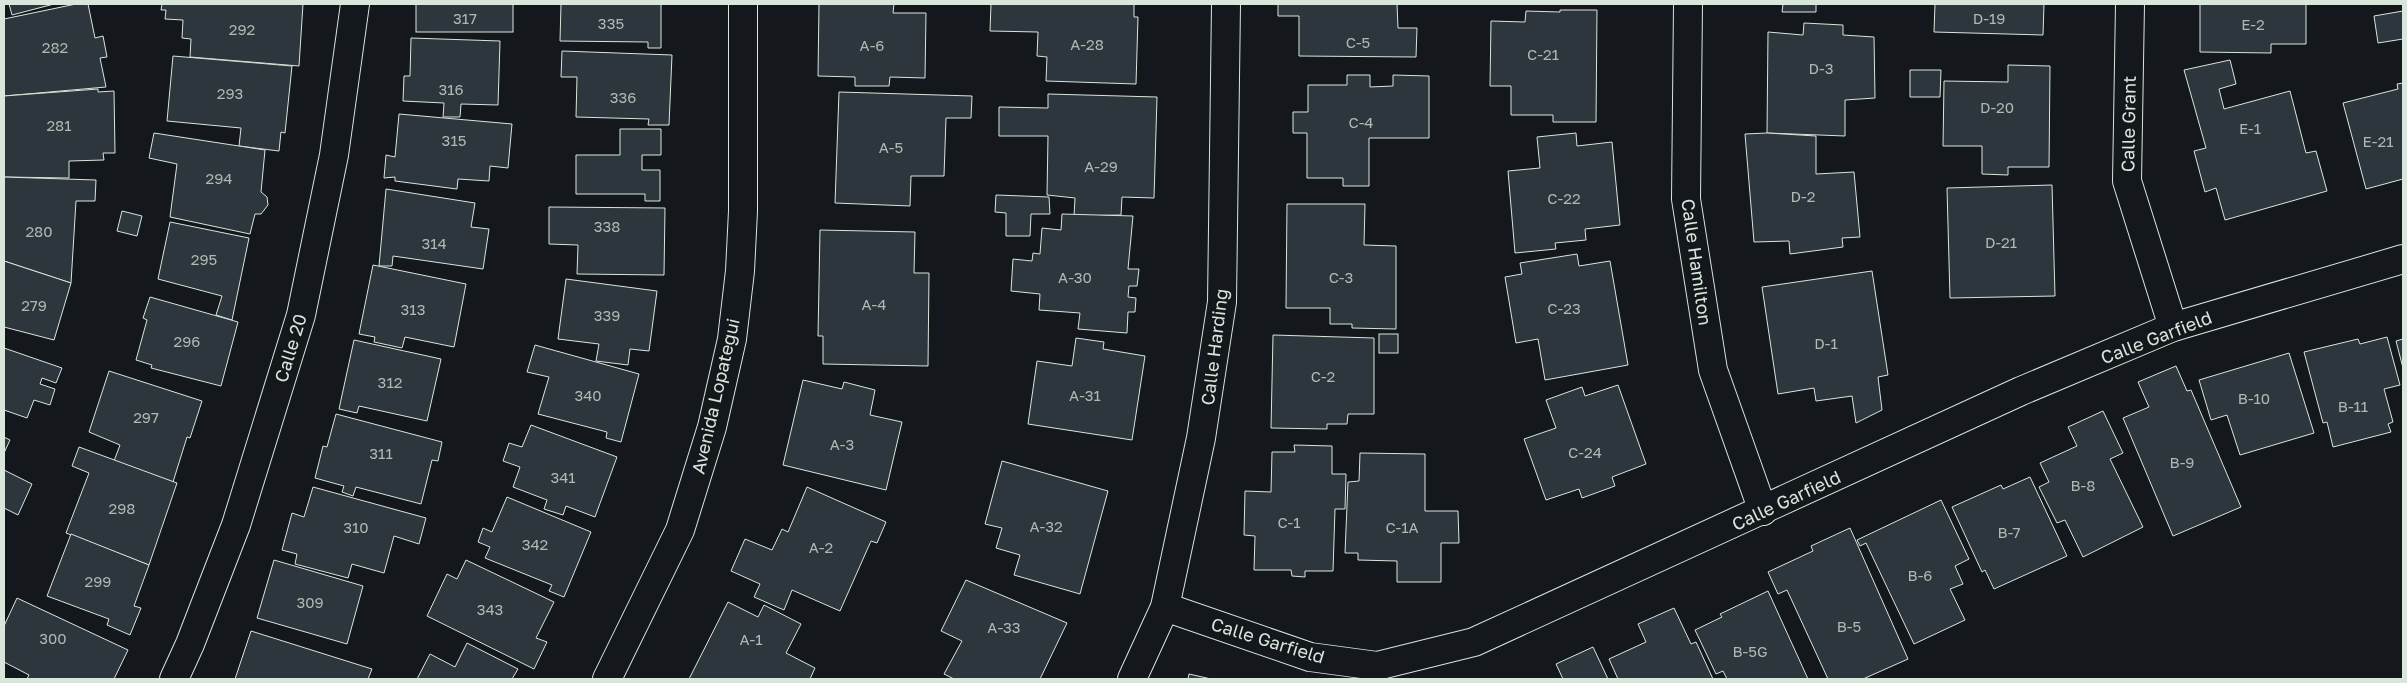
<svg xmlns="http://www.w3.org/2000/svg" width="2407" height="683" font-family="'Golos Text',sans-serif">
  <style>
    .building { fill: #2c363c; stroke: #d8e6dc }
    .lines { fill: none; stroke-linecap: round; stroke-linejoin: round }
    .minor-casing { stroke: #d8e6dc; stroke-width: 30 }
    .minor { stroke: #14181c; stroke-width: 28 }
    .labels { text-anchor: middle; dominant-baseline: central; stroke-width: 4; stroke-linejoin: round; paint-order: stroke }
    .number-label { font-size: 15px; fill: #adbab4 }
    .street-label { font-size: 18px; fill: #d8e6dc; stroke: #14181c }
  </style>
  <rect width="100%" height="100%" fill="#14181c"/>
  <g class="building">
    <polygon points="9,4 54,4 12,15"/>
    <polygon points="76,4 88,4 95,38 103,36 107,57 100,58 106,87 4,96 4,19"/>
    <polygon points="162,4 303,4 299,66 190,57 191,39 182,38 183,20 165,19 166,10 161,10"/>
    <rect x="416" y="4" width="97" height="28"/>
    <polygon points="561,4 661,4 661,48 648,48 648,42 560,41"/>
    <polygon points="819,4 894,4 893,13 926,13 925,78 890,77 889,86 855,86 855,77 818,76"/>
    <polygon points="991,4 1134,4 1134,17 1138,17 1136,84 1046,81 1047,57 1037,56 1038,32 990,31"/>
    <polygon points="1278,4 1397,4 1398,28 1417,28 1416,57 1299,56 1299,16 1278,16"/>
    <polygon points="1783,4 1816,4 1816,12 1782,12"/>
    <polygon points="1935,4 2044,4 2043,35 1934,32"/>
    <polygon points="2200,4 2306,4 2306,44 2271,44 2271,53 2200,52"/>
    <polygon points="1560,10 1597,10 1596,122 1553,122 1553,115 1511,115 1511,86 1490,86 1491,21 1525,22 1526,11 1560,12"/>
    <polygon points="2403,11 2403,39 2378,43 2374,16"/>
    <polygon points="1804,23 1843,25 1843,35 1874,37 1875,98 1845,100 1845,136 1767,133 1768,32 1803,35"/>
    <polygon points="411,38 500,41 498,105 461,104 460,117 443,117 444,103 403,101 404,76 410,76"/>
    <polygon points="562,51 672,55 669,125 648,125 649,119 576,117 577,77 561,77"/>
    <polygon points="173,56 292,66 285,133 281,132 279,151 239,146 241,128 167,121"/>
    <polygon points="2230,60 2236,84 2219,89 2224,109 2290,91 2306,153 2316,151 2327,191 2225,220 2216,188 2205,192 2194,151 2206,148 2184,70"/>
    <polygon points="2008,65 2050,66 2049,167 2008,167 2008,175 1982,174 1982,146 1943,146 1944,81 2008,82"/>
    <polygon points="1910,70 1941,70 1940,97 1910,97"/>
    <polygon points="1347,75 1370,75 1370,87 1393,86 1393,75 1429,76 1429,138 1369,138 1369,186 1343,186 1343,178 1307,178 1307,133 1293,133 1293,112 1308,112 1308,85 1347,85"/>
    <polygon points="2403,83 2403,179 2366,189 2343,103 2398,89 2397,84"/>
    <polygon points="98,89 98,92 114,91 115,153 103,153 104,160 69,161 69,178 4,177 4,96"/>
    <polygon points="839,92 972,96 971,118 946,118 944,176 911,176 910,206 835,203"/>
    <polygon points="1048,94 1157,97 1154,198 1122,197 1121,215 1074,216 1075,198 1047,195 1048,136 999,136 999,107 1048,108"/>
    <polygon points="399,114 512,124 508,168 490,166 489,181 458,179 457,189 395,181 395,177 384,178 386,155 395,157"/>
    <polygon points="620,129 661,129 661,155 642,155 642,170 660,170 660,201 645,201 645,194 576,194 576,155 620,155"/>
    <polygon points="154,133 265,150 261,192 267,197 268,205 261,214 255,214 250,234 170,217 177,164 149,158"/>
    <polygon points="1576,133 1577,146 1612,142 1620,225 1585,229 1586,240 1555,243 1556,249 1515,253 1508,171 1540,168 1537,137"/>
    <polygon points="1767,133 1816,136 1816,174 1854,172 1860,237 1842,238 1843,247 1790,254 1789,241 1754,242 1745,134"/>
    <polygon points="4,177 96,180 95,201 76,201 71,283 4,261"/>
    <polygon points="2052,185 2055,296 1950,298 1947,188"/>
    <polygon points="386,189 475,203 471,227 489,229 483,269 393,256 392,266 379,266"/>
    <polygon points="996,195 1049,197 1050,214 1031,214 1030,236 1006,236 1006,213 995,212"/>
    <polygon points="1287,204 1365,204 1364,245 1396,246 1396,329 1352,328 1352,324 1330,324 1330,308 1286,308"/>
    <polygon points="549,207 665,208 664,275 577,274 578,245 549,244"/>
    <polygon points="122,211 142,216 137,236 117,231"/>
    <polygon points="1062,214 1133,216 1128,269 1139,269 1137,286 1129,286 1128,297 1136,298 1135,312 1128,312 1127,333 1078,329 1080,313 1039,310 1040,294 1011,291 1013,259 1032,261 1033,253 1040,254 1042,228 1061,230"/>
    <polygon points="170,222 249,238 232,320 216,315 222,296 158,279"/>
    <polygon points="820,230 915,232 914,273 929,273 928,366 823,364 823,336 818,336"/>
    <polygon points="1577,254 1579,266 1610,261 1628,365 1545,380 1538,339 1516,343 1505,277 1522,274 1520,263"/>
    <polygon points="4,261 71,283 54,340 4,327"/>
    <polygon points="373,265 466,284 454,347 405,337 402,348 374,342 375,337 359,334"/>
    <polygon points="1872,271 1888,375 1878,377 1882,410 1856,423 1852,396 1816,401 1814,388 1778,394 1762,287"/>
    <polygon points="566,279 657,291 649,351 630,349 628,365 596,361 599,344 558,339"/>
    <polygon points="150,297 238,322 221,386 151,368 152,365 136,360 147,320 143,318"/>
    <rect x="1379" y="334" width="19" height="19"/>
    <polygon points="1273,335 1374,338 1374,414 1348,414 1347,424 1327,424 1327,429 1271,428"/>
    <polygon points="2387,337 2400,385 2384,389 2393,422 2388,424 2391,432 2333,447 2327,422 2323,423 2304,352 2358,339 2360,344"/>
    <polygon points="1076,338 1104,342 1103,349 1145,356 1132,440 1028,424 1037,361 1072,366"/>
    <polygon points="2403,339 2403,368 2396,341"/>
    <polygon points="354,340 441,359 427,421 359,406 357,413 339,409"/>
    <polygon points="535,345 639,374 621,442 606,438 607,432 538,414 549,377 527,372"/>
    <polygon points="4,348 62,368 56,383 42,378 40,384 55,389 50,405 34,400 27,418 4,410"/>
    <polygon points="2289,353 2314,433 2240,455 2227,415 2211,420 2199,380"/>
    <polygon points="2176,366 2187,391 2191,390 2241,507 2173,536 2123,418 2149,407 2138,382"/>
    <polygon points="109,371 202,401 190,438 187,437 173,482 114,461 120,445 89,432"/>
    <polygon points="803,380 842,389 844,382 875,390 870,415 902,422 886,490 783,465"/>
    <polygon points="1618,385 1646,464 1612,477 1615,486 1582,498 1579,489 1546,500 1524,439 1556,428 1546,400 1582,387 1585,396"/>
    <polygon points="2103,411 2123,453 2110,459 2143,527 2083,557 2065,520 2057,523 2039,487 2049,482 2040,463 2077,446 2068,427"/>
    <polygon points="336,414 442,442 438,461 432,460 421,504 356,487 353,496 342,492 344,486 315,478 323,446 327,447"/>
    <polygon points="531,425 617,457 595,517 566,506 563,515 544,509 547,500 513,487 520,467 503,461 509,443 522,447"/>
    <polygon points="4,437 10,440 4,453"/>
    <polygon points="1294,445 1332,446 1332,474 1346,474 1345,509 1335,509 1333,571 1305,571 1305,577 1292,576 1291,570 1254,570 1255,536 1244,535 1245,491 1271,492 1272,452 1295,452"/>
    <polygon points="79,447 177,483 149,565 66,533 89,473 72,466"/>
    <polygon points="1360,453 1425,454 1425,511 1458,511 1459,543 1441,543 1441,582 1397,582 1397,561 1358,560 1358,553 1345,553 1348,482 1359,481"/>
    <polygon points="1002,461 1108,491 1080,594 1014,575 1020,555 996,548 1002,528 985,524"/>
    <polygon points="4,470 32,484 18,515 4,508"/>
    <polygon points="2030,477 2067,556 1994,589 1985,570 1982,572 1952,507 2001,485 2003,489"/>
    <polygon points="313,487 426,518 419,544 394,536 384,573 352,564 348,578 295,564 297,554 282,550 292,513 304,517"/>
    <polygon points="807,487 886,522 877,543 871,541 840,611 792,590 784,610 754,597 760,584 731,571 745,539 772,550 782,529 788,532"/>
    <polygon points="507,497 591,532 564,597 549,591 552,585 485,558 490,547 478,542 483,528 492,532"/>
    <polygon points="1941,500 1969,559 1955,566 1963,584 1950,589 1965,620 1914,644 1866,543 1860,546 1857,540"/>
    <polygon points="1850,528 1908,659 1863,679 1828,679 1787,590 1778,594 1768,572 1813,551 1811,546"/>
    <polygon points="71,534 149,565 134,606 141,608 130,635 107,625 109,619 47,596"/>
    <polygon points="274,560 363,586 347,644 257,618"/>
    <polygon points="466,560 554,602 536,638 547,642 534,669 427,616 447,574 457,579"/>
    <polygon points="966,580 1067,623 1040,679 954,679 944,674 962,641 941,631"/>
    <polygon points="1768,591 1808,679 1727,679 1723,671 1716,674 1695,630 1722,617 1720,614"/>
    <polygon points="17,598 128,650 114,679 27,679 29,675 4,662 4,626"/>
    <polygon points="728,602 758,617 764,605 801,624 786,653 815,668 810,679 689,679"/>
    <polygon points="1674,608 1691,644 1696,642 1713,679 1618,679 1609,659 1646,642 1638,624"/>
    <polygon points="251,631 372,669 368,679 235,679"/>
    <polygon points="467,643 518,669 512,679 417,679 430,654 455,667"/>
    <polygon points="1593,647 1608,679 1563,679 1556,664"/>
    <polygon points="1189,674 1211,679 1188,679"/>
  </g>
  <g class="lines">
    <defs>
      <g id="minor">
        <polyline points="1688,4 1686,199 1713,370 1763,511"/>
        <polyline points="2130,4 2127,181 2173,327"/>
        <polyline points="1165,607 1310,657 1377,666 1474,642 2021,391 2173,327 2403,259"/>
        <polyline points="174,679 190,644 236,525 301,315 334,155 355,4"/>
        <polyline points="607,679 680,530 712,427 732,339 740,271 743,211 743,4"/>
        <polyline points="1132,679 1165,607 1201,438 1222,302 1226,4"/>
      </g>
    </defs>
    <use href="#minor" class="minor-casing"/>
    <use href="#minor" class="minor"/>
  </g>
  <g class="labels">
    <g class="number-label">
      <text x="465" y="18">317</text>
      <text x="1989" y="18">D-19</text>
      <text x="611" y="23">335</text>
      <text x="2253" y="24">E-2</text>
      <text x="242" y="29">292</text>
      <text x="1358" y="42">C-5</text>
      <text x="1087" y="44">A-28</text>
      <text x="872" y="45">A-6</text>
      <text x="55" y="47">282</text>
      <text x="1543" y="54">C-21</text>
      <text x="1821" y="68">D-3</text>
      <text x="451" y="89">316</text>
      <text x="230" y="93">293</text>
      <text x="623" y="97">336</text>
      <text x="1997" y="107">D-20</text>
      <text x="1361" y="122">C-4</text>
      <text x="59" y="125">281</text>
      <text x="2250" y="128">E-1</text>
      <text x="454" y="140">315</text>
      <text x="2378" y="141">E-21</text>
      <text x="891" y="147">A-5</text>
      <text x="1101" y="166">A-29</text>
      <text x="219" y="178">294</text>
      <text x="1803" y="196">D-2</text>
      <text x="1564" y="198">C-22</text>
      <text x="607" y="226">338</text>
      <text x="39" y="231">280</text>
      <text x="2001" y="242">D-21</text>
      <text x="434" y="243">314</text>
      <text x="204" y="259">295</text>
      <text x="1075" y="277">A-30</text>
      <text x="1341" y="277">C-3</text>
      <text x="874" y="304">A-4</text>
      <text x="34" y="305">279</text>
      <text x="1564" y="308">C-23</text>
      <text x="413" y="309">313</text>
      <text x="607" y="315">339</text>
      <text x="187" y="341">296</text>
      <text x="1826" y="343">D-1</text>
      <text x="1323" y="376">C-2</text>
      <text x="390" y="382">312</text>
      <text x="588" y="395">340</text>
      <text x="1085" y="395">A-31</text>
      <text x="2254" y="398">B-10</text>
      <text x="2353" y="406">B-11</text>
      <text x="146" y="417">297</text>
      <text x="842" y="444">A-3</text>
      <text x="1585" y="452">C-24</text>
      <text x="381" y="453">311</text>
      <text x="2182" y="462">B-9</text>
      <text x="563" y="477">341</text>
      <text x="2083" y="485">B-8</text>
      <text x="122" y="508">298</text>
      <text x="1289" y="522">C-1</text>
      <text x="1046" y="526">A-32</text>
      <text x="356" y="527">310</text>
      <text x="1402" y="527">C-1A</text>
      <text x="2009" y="532">B-7</text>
      <text x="535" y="544">342</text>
      <text x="821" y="547">A-2</text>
      <text x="1920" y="575">B-6</text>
      <text x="98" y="581">299</text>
      <text x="310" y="602">309</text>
      <text x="490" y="609">343</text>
      <text x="1849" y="626">B-5</text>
      <text x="1004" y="627">A-33</text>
      <text x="53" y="638">300</text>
      <text x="751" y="639">A-1</text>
      <text x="1750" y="651">B-5G</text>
    </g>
    <g class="street-label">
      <text transform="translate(2128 124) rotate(-89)">Calle Grant</text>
      <text transform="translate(1697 262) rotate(82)">Calle Hamilton</text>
      <text transform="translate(2156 337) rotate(-21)">Calle Garfield</text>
      <text transform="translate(1214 347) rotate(-83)">Calle Harding</text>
      <text transform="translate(290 348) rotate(-73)">Calle 20</text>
      <text transform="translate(715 396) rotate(-77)">Avenida Lopategui</text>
      <text transform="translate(1786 500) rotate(-25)">Calle Garfield</text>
      <text transform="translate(1268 640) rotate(17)">Calle Garfield</text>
    </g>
  </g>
  <rect width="2407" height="683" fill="none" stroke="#d8e6dc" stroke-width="10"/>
</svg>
